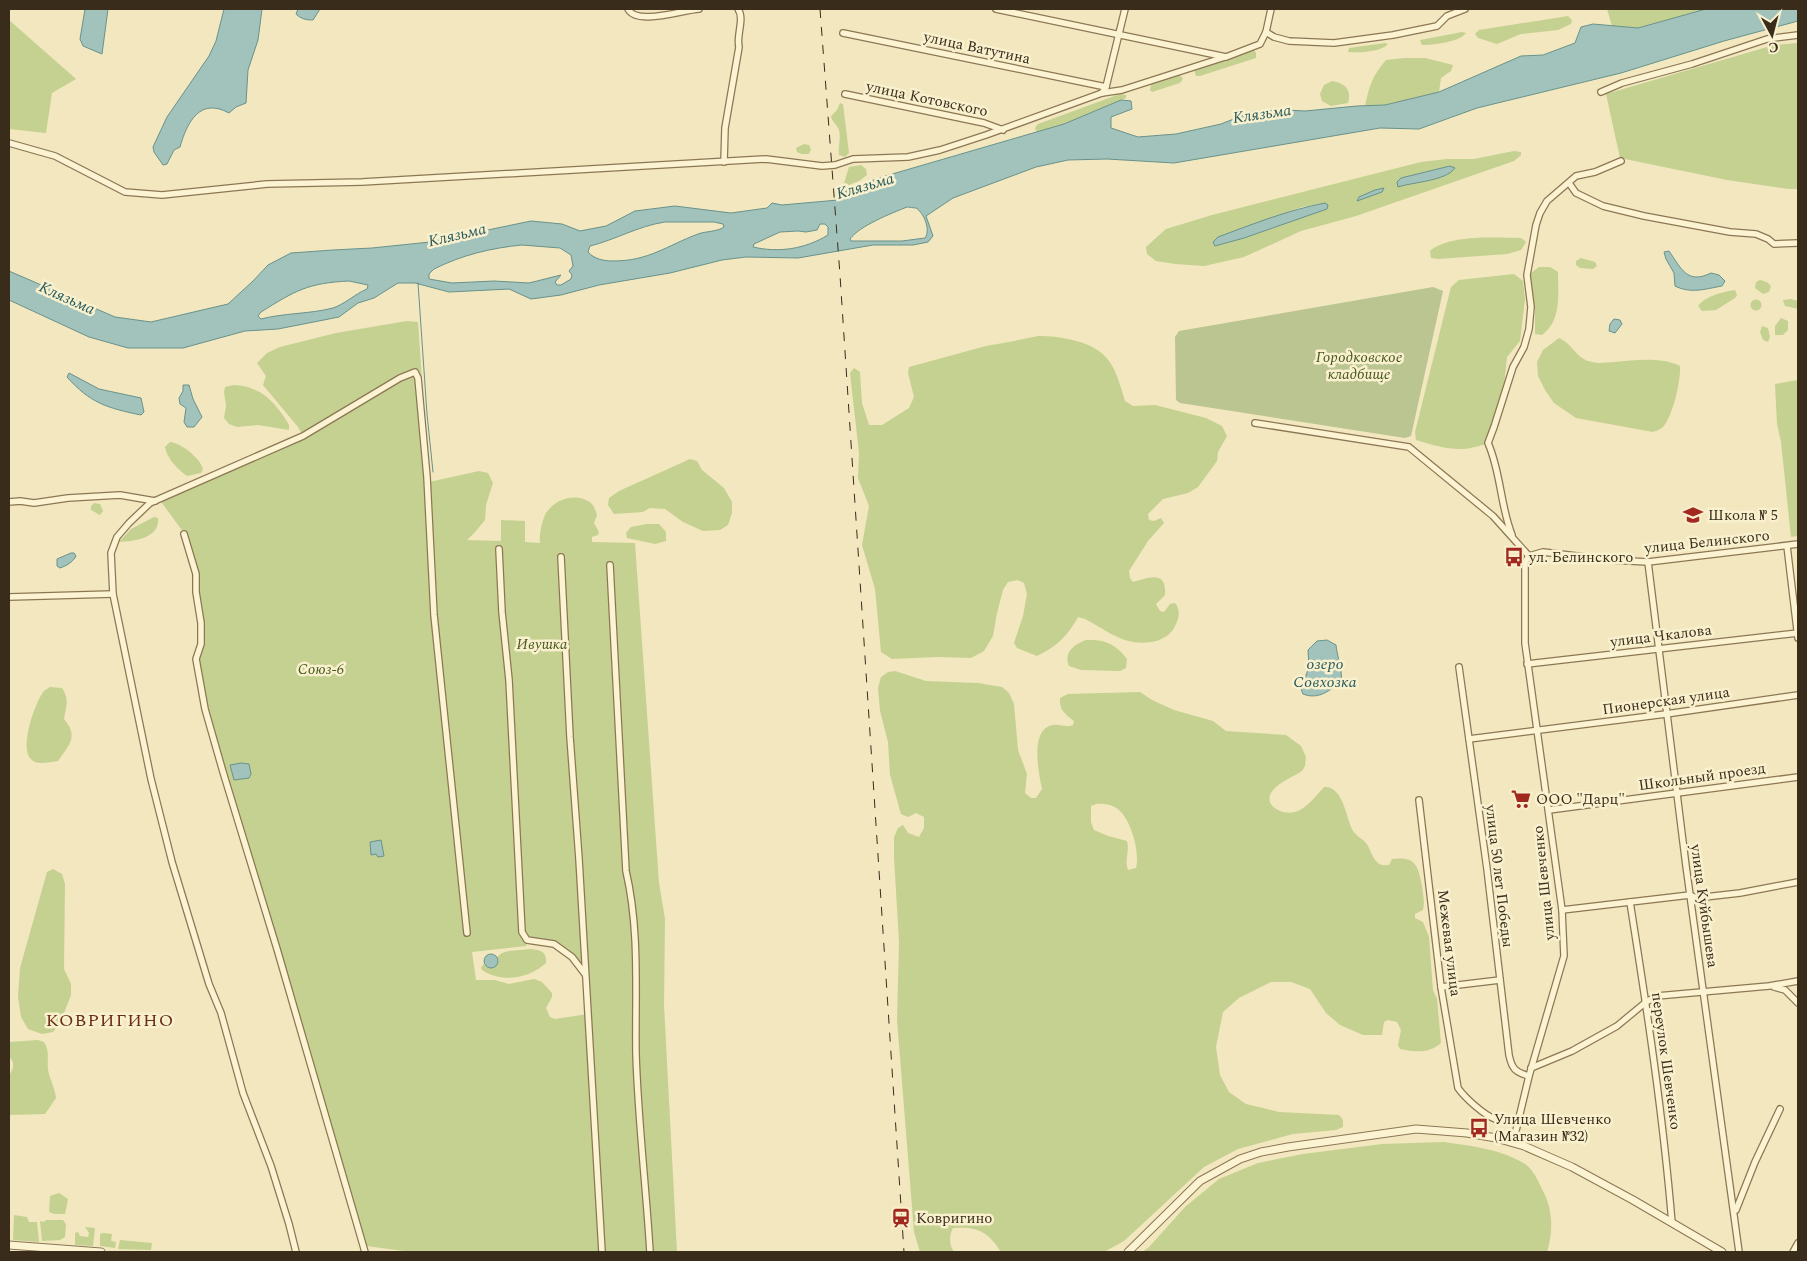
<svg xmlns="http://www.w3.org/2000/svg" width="1807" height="1261" font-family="Spectral,serif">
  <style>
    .green { fill: #c4d191; fill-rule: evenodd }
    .cemetery { fill: #bac591 }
    .water { fill: #a2c3bc; stroke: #68928b; fill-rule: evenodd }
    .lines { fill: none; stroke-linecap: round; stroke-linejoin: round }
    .stream { stroke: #68928b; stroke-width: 1 }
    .minor-casing { stroke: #8c7755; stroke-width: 8 }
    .tertiary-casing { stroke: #8c7755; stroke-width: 9 }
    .minor { stroke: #fcf3d2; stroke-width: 5.5 }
    .tertiary { stroke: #fcf3d2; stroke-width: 7 }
    .rail { stroke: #3a2c1b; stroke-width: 1; stroke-dasharray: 9 9; stroke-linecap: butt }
    .labels { text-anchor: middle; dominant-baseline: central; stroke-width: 5; stroke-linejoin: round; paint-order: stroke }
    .street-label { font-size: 15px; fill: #3a2c1b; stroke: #f9f0ce }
    .park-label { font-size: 15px; font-style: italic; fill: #45581f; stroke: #f9f0ce }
    .poi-label { font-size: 15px; fill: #3a2c1b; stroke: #f9f0ce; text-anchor: start }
    .water-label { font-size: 16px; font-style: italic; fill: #285a5b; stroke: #f9f0ce }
    .quarter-label { font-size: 18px; letter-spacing: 1px; fill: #6b2f16; stroke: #f9f0ce }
  </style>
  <rect width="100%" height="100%" fill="#f2e7be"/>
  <g class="green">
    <polygon points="1607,9 1706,9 1638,28 1612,26"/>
    <polygon points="1568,16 1572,20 1571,24 1558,30 1521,34 1497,44 1478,38 1475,34 1479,30"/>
    <polygon points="9,20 76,79 52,93 46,133 9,129"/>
    <path d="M1462 32 1466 33C1460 42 1433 45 1422 45L1420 40Z"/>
    <path d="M1385 43 1388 44C1381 52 1359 53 1348 52L1349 48Z"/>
    <polygon points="1798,43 1798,189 1789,189 1727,180 1620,158 1606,94 1774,45"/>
    <polygon points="1254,50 1256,53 1256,58 1200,76 1196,76 1194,69"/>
    <path d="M1404 58H1425L1453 65 1451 71 1441 78 1439 92 1385 105 1365 106C1369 86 1373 75 1386 60Z"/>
    <polygon points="1180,75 1183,79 1180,83 1152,92 1150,90 1151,84"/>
    <path d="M1332 81C1344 83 1352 89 1348 103L1331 106 1322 101 1320 94 1324 85Z"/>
    <polygon points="1120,94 1126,95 1126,98 1064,124 1037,132 1035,128 1038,124"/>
    <path d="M840 103 843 104 849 153 845 157 839 155C838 146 841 139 839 130 837 124 832 122 831 116L837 110Z"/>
    <polygon points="804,144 809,145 811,149 809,154 802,154 797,152 796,148"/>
    <path d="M1514 151 1521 152V155L1514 161 1356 216 1301 231 1244 257 1204 266 1175 264 1156 261 1147 254 1146 247 1166 229 1212 215 1421 162 1447 159H1474ZM1422 173 1398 186 1401 178ZM1325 203 1327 209 1244 238 1215 246 1218 237 1302 207Z"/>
    <polygon points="861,165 866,169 867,175 859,181 849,185 844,183 849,167"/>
    <path d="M1521 238 1526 242 1521 250 1507 254 1438 259 1431 258 1430 251C1451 234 1495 238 1521 238Z"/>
    <polygon points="1581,258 1595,262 1597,266 1593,269 1580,268 1576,265 1576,261"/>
    <path d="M1539 267H1550L1558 272C1558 294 1562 320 1542 335L1535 334V309L1531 285V273Z"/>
    <path d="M1514 274 1523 281 1525 299 1520 341 1507 357 1502 405 1488 443C1460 454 1443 448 1416 440L1415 432 1451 287 1459 280Z"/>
    <polygon points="1760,280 1767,282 1771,286 1769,292 1763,294 1755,288 1756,282"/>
    <path d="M1735 290 1737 295 1735 298 1716 310 1702 311 1698 306C1705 296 1723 292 1735 290Z"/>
    <polygon points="1791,299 1798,301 1798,309 1785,306 1783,300"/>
    <circle cx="1756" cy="305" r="5.5"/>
    <polygon points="1781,318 1788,321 1788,330 1783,335 1775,335 1775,326"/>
    <path d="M407 321 418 322 429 482 479 471 488 473 493 483 486 505 485 520C479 527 474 534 467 540L501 541V520L525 521V542L540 543C539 535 542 520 546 513 556 498 578 492 592 504 594 507 596 511 597 515L594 523 599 532 598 535 592 537V542L635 543 659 883 665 919 664 1005 677 1252H412L366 1246 361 1239 240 831 197 669 201 644 196 574 184 533 159 499 303 436 298 427 263 385 266 376 257 363 267 353 280 347 336 333ZM527 941 554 944 572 957 585 975 588 1014 555 1019 550 1017 546 1008 552 997V993L542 982 534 979 509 984 495 980H476L472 952 526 946Z"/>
    <polygon points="1762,326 1768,328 1770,337 1768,342 1763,340 1760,332"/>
    <path d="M1038 336C1059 336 1096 341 1109 361 1117 372 1121 388 1125 401L1133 406 1155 405 1206 418 1222 426 1227 436 1218 452 1217 461 1198 487 1188 493 1163 499 1148 514 1149 520 1154 521 1161 518 1164 523 1148 541 1129 571 1130 578 1133 582C1148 578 1167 569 1165 595L1156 604 1160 611 1164 612 1170 604 1175 603C1181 611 1179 619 1174 628 1170 635 1163 639 1156 641 1126 648 1110 632 1085 619L1078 617C1068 636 1056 647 1037 656L1017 648 1014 643 1023 616 1027 594 1024 583 1018 580 1008 582 1003 590 997 613 993 636 984 651 971 658 937 657 892 659 881 652 875 589 862 545 869 506 858 478 859 453 850 373 854 368 860 372 862 403 869 425H882L909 408 914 397 908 373 909 367 986 346 1009 342Z"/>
    <path d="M1559 338C1574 345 1576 359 1592 362 1599 364 1608 362 1615 362 1636 360 1661 357 1680 366 1681 380 1673 416 1663 427 1661 429 1656 431 1653 432L1576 418 1554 403 1545 390 1538 376 1537 362 1543 350Z"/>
    <polygon points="1798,380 1798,536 1791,537 1781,442 1777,424 1775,384"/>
    <path d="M234 385C261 386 276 403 289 425V430L258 425 237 427 229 424 224 418 226 406 224 392 225 387Z"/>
    <path d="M170 442C181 443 200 458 203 469L201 473 187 476C177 469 167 458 165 447Z"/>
    <polygon points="690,459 697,461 702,470 724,488 732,502 732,513 728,525 720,530 703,531 683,522 665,509 650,508 643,512 614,514 608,505 609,498 619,491"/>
    <polygon points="94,503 100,504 103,511 100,515 91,510 91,506"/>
    <path d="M154 517 158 518C160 538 135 541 119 542L131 529Z"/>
    <polygon points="647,524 659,524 666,532 666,541 655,544 627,538 626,533 631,527"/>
    <path d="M1086 640C1106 639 1115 644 1127 659L1126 668 1120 671 1081 670 1069 666C1063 652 1075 644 1086 640Z"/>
    <path d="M895 671 926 681 978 683 1002 687 1009 693 1014 704 1018 750 1027 774 1025 793 1031 798H1036L1042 789C1039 774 1029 729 1053 725 1060 724 1066 728 1073 725L1074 721C1065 714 1059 710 1060 698L1068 694 1140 692 1152 700 1174 710 1213 721 1226 731 1286 735 1301 746 1306 757 1305 766 1302 771C1294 776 1280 782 1273 790 1261 805 1282 816 1295 812 1306 809 1317 795 1324 787 1343 786 1346 817 1352 829 1354 835 1362 838 1366 843 1370 848 1372 858 1378 863 1381 866 1385 865 1389 865L1392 859C1416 856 1418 866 1422 886 1423 894 1425 902 1423 910L1415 914V918L1423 922 1429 937 1433 990 1437 999 1441 1043C1428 1054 1416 1052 1400 1049L1398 1045 1401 1030 1397 1022 1388 1020 1384 1022 1382 1035H1363L1340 1025 1326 1013 1310 989 1291 982H1271L1239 998 1223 1012 1216 1047 1220 1075 1229 1092 1246 1104 1279 1112 1339 1115 1343 1120V1127L1336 1130 1293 1134 1238 1149 1204 1167 1124 1241 1104 1252H1001C989 1232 977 1226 953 1228 949 1235 949 1245 954 1252H920L914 1232 897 1020 899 942 894 857V837L898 828 903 825 908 833 919 837 924 828V817L916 813 908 817 901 814 890 775 888 742 880 711 878 688 881 677 888 672ZM1096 804C1105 803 1115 805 1121 812 1132 824 1140 853 1136 868L1128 870C1124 859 1130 852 1127 841L1108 836 1094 830 1091 822V806Z"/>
    <path d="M50 687 62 688C70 701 66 705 64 719 79 737 69 745 58 761 49 762 37 766 31 759 19 748 35 702 44 691 45 690 49 688 50 687Z"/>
    <polygon points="53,869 62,874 65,884 64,969 71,984 71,995 61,1021 53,1032 42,1034 28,1029 21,1017 18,997 20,968 47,872"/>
    <path d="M531 949C541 950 547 952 546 963 529 979 501 983 482 970L481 967 484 964 486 967 499 961 497 957 502 953 509 951Z"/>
    <path d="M38 1040 44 1042C50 1052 47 1059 48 1070 50 1080 55 1088 56 1098L45 1114 9 1115V1076L13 1068V1062L9 1056V1042Z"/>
    <path d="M1444 1142C1471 1146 1501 1149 1525 1164 1534 1170 1539 1183 1544 1193 1553 1211 1553 1233 1547 1252H1142L1149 1247 1185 1207 1219 1179 1258 1163 1303 1154 1382 1144Z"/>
    <polygon points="59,1193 68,1199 65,1214 54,1214 49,1212 50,1196"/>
    <polygon points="14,1215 27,1217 29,1222 37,1222 39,1242 13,1240"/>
    <polygon points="46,1220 63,1220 66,1224 65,1237 60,1240 42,1241 40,1221 44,1222"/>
    <polygon points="85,1227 95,1228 93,1246 75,1245 75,1233 78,1232 80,1236 88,1237 89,1233"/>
    <polygon points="103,1233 112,1234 111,1241 116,1242 115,1248 100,1246 100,1234"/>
    <polygon points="120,1240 152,1243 151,1250 118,1249"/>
  </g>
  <polygon class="cemetery" points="1433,287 1443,291 1411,436 1405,438 1180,403 1176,400 1175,337 1179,331"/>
  <g class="water">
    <polygon points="85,9 108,9 102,54 83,46 80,39"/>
    <path d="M224 9H262L258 40 248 70 246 103 236 107 229 113C200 97 187 122 180 147L174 150 167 164 163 165 154 152 153 147 167 117 209 56 216 41Z"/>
    <path d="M298 9H320L313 20C306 20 301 19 296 14Z"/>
    <path d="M1706 9H1798V21L1724 41 1621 73 1477 108 1419 129 1380 128 1174 163 1107 159 1068 160 1036 167 953 198 926 216 933 236 928 242 913 245H873L798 258 746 257 722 260 670 273 599 285 561 295 531 299 509 289 449 292 415 283H398L374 298 358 303 339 317 278 329 245 331 183 348H128L89 337 9 300V271L115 317 151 322 228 304 253 281 268 265 291 253 333 250 372 248 430 242 531 221 562 224 580 231 606 226 635 211 675 206 731 213 767 208 772 203 782 205 838 200 848 189 882 177 1064 124 1121 100 1131 101 1132 109 1111 117V128L1138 137 1176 134 1221 124 1254 111 1286 110 1305 111 1357 106 1385 105 1439 92 1521 56 1543 55 1575 43 1581 27 1593 24 1638 28ZM907 207C908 207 915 208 916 208 924 213 931 230 925 238L902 241H851L850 239C859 226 892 213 907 207ZM665 222H714L723 224 724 227C717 232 706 231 698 234 666 246 649 261 613 261 604 261 594 259 588 252L590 246C615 240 638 226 665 222ZM820 224H825L828 227V235C805 249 779 253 753 247L754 244 780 232 798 231 806 232 817 230ZM522 245 560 248 571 255 573 266 569 271 572 275 571 279 561 285H557L555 282 561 275 529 283 494 281 452 283 429 279V274L434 269C462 255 491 248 522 245ZM349 281 368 285 367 289C355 294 345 304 333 308 310 314 284 313 261 319L258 316 261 312C295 291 307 283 349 281Z"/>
    <path d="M1450 166 1455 168C1446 181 1413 182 1398 187L1397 182 1401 178Z"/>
    <polygon points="1384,188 1382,192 1357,201 1359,197 1375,190"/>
    <path d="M1325 203 1328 205 1327 209 1244 238 1215 246 1213 242 1218 237C1253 224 1288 210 1325 203Z"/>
    <path d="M1669 251C1681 268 1687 285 1711 273L1719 275 1725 281 1722 286C1705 289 1691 294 1675 286L1674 273 1666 259 1664 252Z"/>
    <polygon points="1614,319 1620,320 1622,324 1615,333 1609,331 1610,324"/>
    <path d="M69 373 99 389 141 398 144 412 141 415C107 408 90 403 67 377Z"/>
    <polygon points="183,385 189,385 193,399 202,417 194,427 187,427 184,422 186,408 180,404 179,398 183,391"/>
    <path d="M71 553H74L76 556C73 562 66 566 60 568L57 566V559Z"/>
    <path d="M1327 640 1336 645C1337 656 1343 672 1341 681 1330 691 1318 700 1303 694L1301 689 1309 667 1308 650 1317 641Z"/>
    <polygon points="241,763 249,764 251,774 249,778 234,780 230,765"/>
    <polygon points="381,840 384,856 378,857 376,854 371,855 370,842"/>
    <circle cx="491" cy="961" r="7"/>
  </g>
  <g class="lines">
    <polyline class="stream" points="418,283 427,414 433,472"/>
    <defs>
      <g id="minor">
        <path d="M628 9C637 26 682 10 699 9"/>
        <polyline points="996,9 1226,57 1260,44 1266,32 1271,9"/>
        <polyline points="1266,32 1274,37 1289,41 1334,43 1393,35 1437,26 1447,16 1465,9"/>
        <polyline points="843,33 1106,87"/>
        <polyline points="1601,92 1622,83 1692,64 1767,39 1798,35"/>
        <polyline points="1102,93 1122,90 1225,57"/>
        <polyline points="845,94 984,123 1003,130"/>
        <polyline points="9,143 55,156 125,192 162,195 267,184 362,182 766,159 822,166 835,165 853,159 908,157 940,150 986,135 1102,93 1106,87 1125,9"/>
        <path d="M724 162 725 128 739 47C736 35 745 19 738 9"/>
        <polyline points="1569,183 1576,193 1603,206 1644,216 1730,232 1756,234 1768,239 1774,244 1798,243"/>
        <polyline points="1255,423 1409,447 1493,516 1529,556"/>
        <polyline points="9,502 20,501 34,503 68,498 120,495 155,501"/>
        <polyline points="184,534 196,574 196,592 201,623 201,644 196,659 205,709 223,772 277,949 365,1252"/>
        <path d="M1512 535C1500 505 1501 472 1488 443L1494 427 1513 367 1524 347 1529 329 1531 307 1527 275 1536 225 1540 213 1547 201 1576 176 1595 172 1621 161"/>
        <polyline points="1787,546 1798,638"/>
        <polyline points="499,549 502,612 509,680 522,932 527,940 554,944 572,957 585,974"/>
        <polyline points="1529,556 1543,552 1611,560 1648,562 1798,544"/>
        <polyline points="561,557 570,737 579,859 602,1252"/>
        <polyline points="1648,562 1686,866 1739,1252"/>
        <path d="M610 565 626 871C640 931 635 994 636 1054 638 1120 646 1186 650 1252"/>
        <polyline points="9,597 113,594"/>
        <polyline points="1527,664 1798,633"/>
        <path d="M1459 667 1487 869 1509 1055C1512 1069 1515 1072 1529 1076"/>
        <polyline points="1469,739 1666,714 1798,695"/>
        <path d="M1419 800 1441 987 1458 1088C1465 1098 1484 1115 1495 1119 1503 1122 1511 1120 1519 1119"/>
        <polyline points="1549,810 1798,777"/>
        <path d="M1630 902C1647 1009 1663 1115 1672 1223"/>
        <polyline points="1562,910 1690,895 1696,898 1740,893 1798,882"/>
        <polyline points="1441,987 1500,980"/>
        <polyline points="1774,987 1785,990 1798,1003"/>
        <polyline points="1531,1068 1572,1051 1617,1026 1646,1002 1657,996 1769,986 1798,981"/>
        <polyline points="1513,1143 1529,1076 1564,956 1562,910 1525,643 1525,562 1529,556"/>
        <polyline points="1736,1210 1755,1162 1780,1109"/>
        <polyline points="296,1252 289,1224 271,1166 243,1093 221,1013 209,984 172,862 151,779 113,594 111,553 117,537 129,523 150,503 303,436 400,378 415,372 418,378 427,477 434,615 467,933"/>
        <polyline points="1793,1252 1798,1243"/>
      </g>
      <g id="tertiary">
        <polyline points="9,1245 101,1252"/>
        <polyline points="1128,1252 1200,1181 1240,1159 1261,1152 1288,1147 1416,1129 1467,1133 1496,1138 1524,1146 1572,1167 1633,1200 1722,1252"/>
      </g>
    </defs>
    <use href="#minor" class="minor-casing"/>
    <use href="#tertiary" class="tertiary-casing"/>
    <use href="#minor" class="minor"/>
    <use href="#tertiary" class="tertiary"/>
    <polyline class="rail" points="820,9 840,275 904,1252"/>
  </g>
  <defs>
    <symbol id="school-bare" viewBox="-9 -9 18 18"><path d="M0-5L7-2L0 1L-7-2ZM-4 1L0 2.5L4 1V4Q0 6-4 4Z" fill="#a1291f" stroke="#f9f0ce" stroke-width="2.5" paint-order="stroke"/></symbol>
    <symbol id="bus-bare" viewBox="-9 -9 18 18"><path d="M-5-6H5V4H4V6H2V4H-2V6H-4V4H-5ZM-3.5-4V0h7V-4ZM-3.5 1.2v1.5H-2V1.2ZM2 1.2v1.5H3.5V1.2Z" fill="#a1291f" stroke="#f9f0ce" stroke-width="2.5" paint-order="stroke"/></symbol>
    <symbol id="supermarket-bare" viewBox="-9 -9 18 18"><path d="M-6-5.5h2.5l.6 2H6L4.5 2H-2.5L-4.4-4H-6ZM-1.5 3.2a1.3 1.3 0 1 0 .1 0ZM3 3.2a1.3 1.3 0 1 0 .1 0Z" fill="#a1291f" stroke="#f9f0ce" stroke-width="2.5" paint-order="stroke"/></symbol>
    <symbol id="station-bare" viewBox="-9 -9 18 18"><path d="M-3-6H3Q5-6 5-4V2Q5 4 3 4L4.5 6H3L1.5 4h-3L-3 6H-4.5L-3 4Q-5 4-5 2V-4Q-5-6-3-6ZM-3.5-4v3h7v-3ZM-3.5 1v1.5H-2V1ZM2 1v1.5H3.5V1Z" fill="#a1291f" stroke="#f9f0ce" stroke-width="2.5" paint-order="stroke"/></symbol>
  </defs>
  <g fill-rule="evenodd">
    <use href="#school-bare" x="1679" y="501" width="28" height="28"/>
    <use href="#bus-bare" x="1500" y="543" width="28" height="28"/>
    <use href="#supermarket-bare" x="1507" y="785" width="28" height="28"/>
    <use href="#bus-bare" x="1465" y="1114" width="28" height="28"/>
    <use href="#station-bare" x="887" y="1204" width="28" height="28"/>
  </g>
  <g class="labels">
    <g class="street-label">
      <text transform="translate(977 48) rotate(12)">улица Ватутина</text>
      <text transform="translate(927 99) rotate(12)">улица Котовского</text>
      <text transform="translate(1707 542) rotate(-6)">улица Белинского</text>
      <text transform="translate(1661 636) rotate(-7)">улица Чкалова</text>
      <text transform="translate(1666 701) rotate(-8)">Пионерская улица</text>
      <text transform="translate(1702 777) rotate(-8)">Школьный проезд</text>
      <text transform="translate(1499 876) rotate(83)">улица 50 лет Победы</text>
      <text transform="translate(1544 883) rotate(-96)">улица Шевченко</text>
      <text transform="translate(1704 906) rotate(82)">улица Куйбышева</text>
      <text transform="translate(1449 943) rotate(83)">Межевая улица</text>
      <text transform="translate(1666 1061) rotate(82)">переулок Шевченко</text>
    </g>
    <g class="park-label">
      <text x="1359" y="357">Городковское<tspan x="1359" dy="17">кладбище</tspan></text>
      <text x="542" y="644">Ивушка</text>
      <text x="321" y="669">Союз-6</text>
    </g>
    <g class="poi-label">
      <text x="1708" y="515">Школа № 5</text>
      <text x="1529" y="557">ул. Белинского</text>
      <text x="1536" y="799">ООО "Дарц"</text>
      <text x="1494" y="1119">Улица Шевченко<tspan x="1494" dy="17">(Магазин №32)</tspan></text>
      <text x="916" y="1218">Ковригино</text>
    </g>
    <g class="water-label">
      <text transform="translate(1262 114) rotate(-8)">Клязьма</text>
      <text transform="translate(865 186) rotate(-16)">Клязьма</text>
      <text transform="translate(457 235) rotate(-13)">Клязьма</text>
      <text transform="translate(67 298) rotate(24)">Клязьма</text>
      <text x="1325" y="664">озеро<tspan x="1325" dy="18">Совхозка</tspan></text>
    </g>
    <g class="quarter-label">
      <text x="110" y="1020">КОВРИГИНО</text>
    </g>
  </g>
  <rect width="1807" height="1261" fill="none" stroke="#3a2c1b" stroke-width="20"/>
  <g transform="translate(1772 35) rotate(173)" stroke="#f9f0ce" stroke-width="4" paint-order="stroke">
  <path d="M0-4L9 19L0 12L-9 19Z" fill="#3a2c1b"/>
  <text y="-8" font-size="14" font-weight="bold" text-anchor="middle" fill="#3a2c1b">С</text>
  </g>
</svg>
